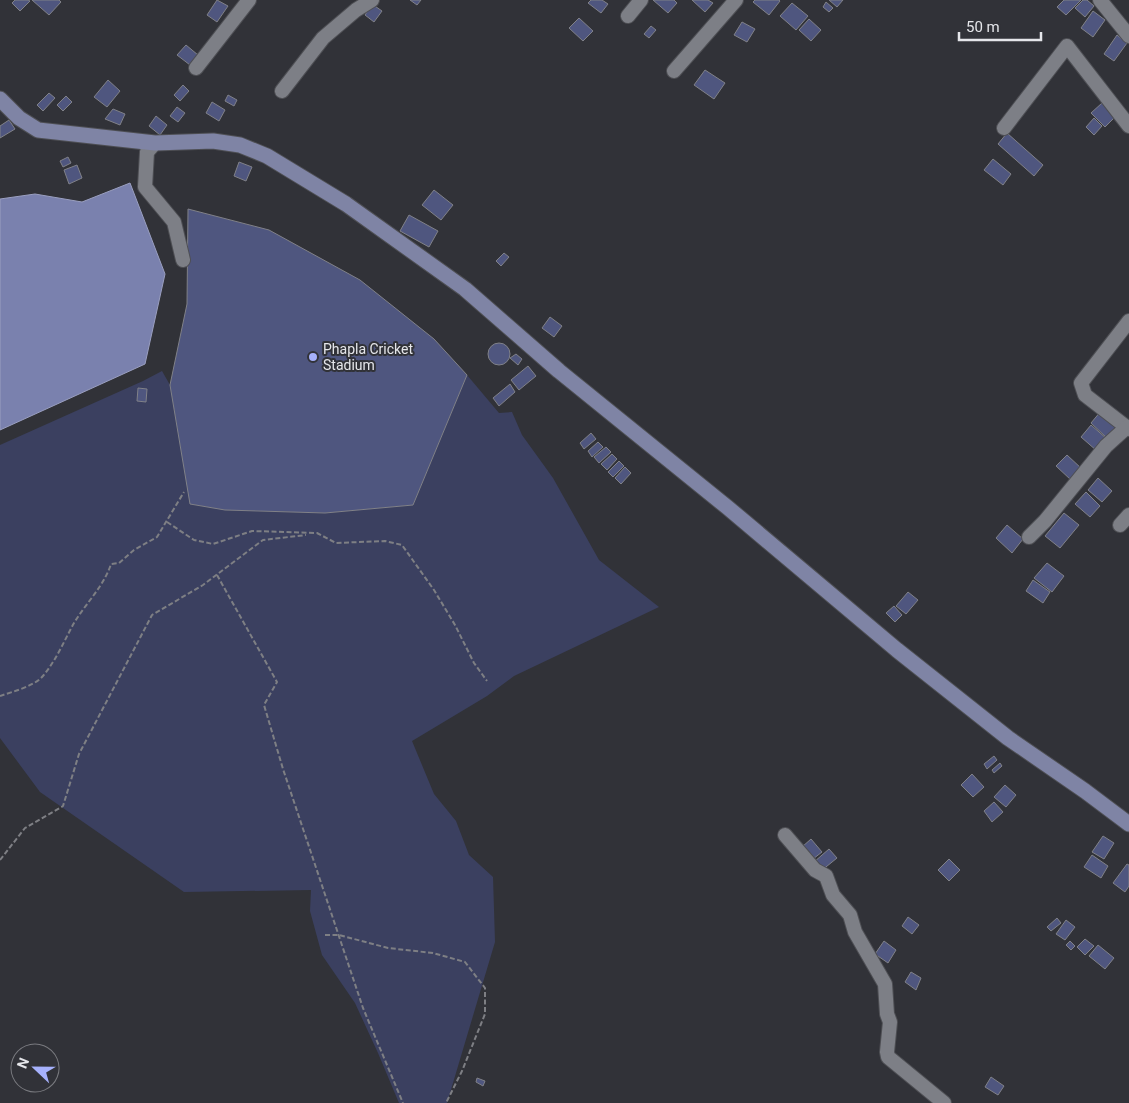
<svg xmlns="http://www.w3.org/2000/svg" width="1129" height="1103" font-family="Roboto,sans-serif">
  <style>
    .green { fill: #3b4060 }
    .water { fill: #7a81ae; stroke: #9a9fc0 }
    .building { fill: #4f567f; stroke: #808188 }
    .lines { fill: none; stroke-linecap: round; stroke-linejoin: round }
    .street-casing { stroke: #4e4f54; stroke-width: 16 }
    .secondary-casing { stroke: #4e4f54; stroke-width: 17 }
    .path { stroke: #7e7f84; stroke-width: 2; stroke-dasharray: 5 2.5; stroke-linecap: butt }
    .street { stroke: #7d7f86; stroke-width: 14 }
    .secondary { stroke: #7f84a5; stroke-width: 15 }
    .poi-dot { fill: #a6b1fc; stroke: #313238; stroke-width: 2 }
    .labels { text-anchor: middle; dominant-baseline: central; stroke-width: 4; stroke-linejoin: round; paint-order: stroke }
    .poi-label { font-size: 14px; fill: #e5e6ea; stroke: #313238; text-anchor: start }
  </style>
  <rect width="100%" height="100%" fill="#313238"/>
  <polygon class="green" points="162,371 170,385 191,504 225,510 325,513 413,505 467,375 499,413 512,412 522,435 553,478 599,560 659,607 514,676 487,696 412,741 434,794 456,821 469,855 493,877 495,942 447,1103 399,1103 378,1053 355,1003 322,955 310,911 311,890 184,892 40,792 0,738 0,445 143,381"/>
  <polygon class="water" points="130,183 165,274 145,364 0,430 0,199 35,194 82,202"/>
  <g class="building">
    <polygon points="15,0 28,0 30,1 20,11 12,3"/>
    <polygon points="32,0 59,0 61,2 49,15"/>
    <polygon points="217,0 228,6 217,22 207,15"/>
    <polygon points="410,0 421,0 417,5"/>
    <polygon points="591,0 602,0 608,4 601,13 588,3"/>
    <polygon points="653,0 674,0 677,3 668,13"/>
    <polygon points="692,0 708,0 713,3 705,12"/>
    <polygon points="755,0 779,0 780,1 769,15 753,2"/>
    <polygon points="829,0 843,0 837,7"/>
    <polygon points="1064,0 1081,0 1066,15 1057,7"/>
    <polygon points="1083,0 1087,0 1094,6 1085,17 1075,8"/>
    <polygon points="826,2 833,8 829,12 823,7"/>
    <polygon points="792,3 808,16 796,30 780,16"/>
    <polygon points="372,4 382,11 374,22 365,15"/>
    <polygon points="1093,11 1105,20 1093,37 1081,28"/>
    <polygon points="579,18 593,31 583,41 569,28"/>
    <polygon points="809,19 821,30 811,41 799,30"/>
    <polygon points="742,22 755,29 747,42 734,35"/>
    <polygon points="651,26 656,30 649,38 644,34"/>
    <polygon points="1117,35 1127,43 1114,61 1104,54"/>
    <polygon points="186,45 198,55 190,65 177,55"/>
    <polygon points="705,70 725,83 714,99 694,85"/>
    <polygon points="108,80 120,91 107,107 94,97"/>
    <polygon points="183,85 189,91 180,101 174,95"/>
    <polygon points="49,93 55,98 43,111 37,105"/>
    <polygon points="228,95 237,100 234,106 225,101"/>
    <polygon points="66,96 72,102 63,111 57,105"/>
    <polygon points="212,102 225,110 219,121 206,113"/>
    <polygon points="1102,103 1115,117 1105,127 1091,113"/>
    <polygon points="177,107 185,113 178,122 170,116"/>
    <polygon points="113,109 125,114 120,125 105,119"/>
    <polygon points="156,116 167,125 160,135 149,126"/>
    <polygon points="1094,118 1102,126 1094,135 1086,127"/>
    <polygon points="9,120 15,129 0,138 0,126"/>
    <polygon points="1007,133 1043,165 1034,176 998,144"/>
    <polygon points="68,157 71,163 63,167 60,161"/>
    <polygon points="993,159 1011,174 1003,185 984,170"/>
    <polygon points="239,162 252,167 246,181 234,176"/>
    <polygon points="77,165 82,178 69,184 64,170"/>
    <polygon points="434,190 453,205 441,220 422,205"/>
    <polygon points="188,209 269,230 360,280 434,339 467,375 413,505 325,513 225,510 190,504 170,385 187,304"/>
    <polygon points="409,215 438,231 429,247 400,231"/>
    <polygon points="504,253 509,257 501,266 496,261"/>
    <polygon points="550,317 562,326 554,337 542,328"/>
    <circle cx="499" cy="354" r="11"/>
    <polygon points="516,354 522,359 518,365 510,358"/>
    <polygon points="528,366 536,376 519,390 511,380"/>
    <polygon points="510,384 515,392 499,406 493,398"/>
    <polygon points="138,388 147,389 146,402 137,401"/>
    <polygon points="1101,411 1118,426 1107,438 1091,423"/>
    <polygon points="1091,425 1107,439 1097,451 1081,437"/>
    <polygon points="591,433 596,439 584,449 580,443"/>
    <polygon points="598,442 603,447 592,457 588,451"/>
    <polygon points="606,447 611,452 599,463 594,457"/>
    <polygon points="612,454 617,459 607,470 601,464"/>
    <polygon points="1067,455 1082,469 1071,480 1056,466"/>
    <polygon points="619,461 624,466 613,477 608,472"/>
    <polygon points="625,467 631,473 621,484 615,478"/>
    <polygon points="1098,478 1112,491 1102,502 1088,490"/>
    <polygon points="1086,492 1100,506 1090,517 1075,504"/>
    <polygon points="1064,513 1079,525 1060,548 1045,536"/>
    <polygon points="1007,525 1023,539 1012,553 996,538"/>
    <polygon points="1047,563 1064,576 1052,592 1034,578"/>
    <polygon points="1033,580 1050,592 1043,603 1026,591"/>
    <polygon points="908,592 918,600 906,614 896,606"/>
    <polygon points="894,606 902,615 895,622 886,613"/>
    <polygon points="994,756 997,760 987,769 984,764"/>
    <polygon points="1000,763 1002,766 994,773 992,770"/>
    <polygon points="972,774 984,787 973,797 961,785"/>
    <polygon points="1005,785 1016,795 1006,807 994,797"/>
    <polygon points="994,802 1003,812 992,822 984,811"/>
    <polygon points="1103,836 1114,843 1104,859 1092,852"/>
    <polygon points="811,839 822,852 813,859 802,847"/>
    <polygon points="829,849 837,858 821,871 814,862"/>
    <polygon points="1092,855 1108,866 1101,878 1084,867"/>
    <polygon points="949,859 960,870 949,881 938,870"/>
    <polygon points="1127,864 1129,865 1129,886 1125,892 1113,883"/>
    <polygon points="908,917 919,925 912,934 902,926"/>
    <polygon points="1057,918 1061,923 1051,931 1047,927"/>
    <polygon points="1066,920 1075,927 1065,940 1056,934"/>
    <polygon points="1085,939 1094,946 1085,955 1077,947"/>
    <polygon points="884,941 896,950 888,963 875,954"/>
    <polygon points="1070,941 1075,946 1071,950 1066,945"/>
    <polygon points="1098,945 1114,958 1105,969 1089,956"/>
    <polygon points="911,972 921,978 916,990 905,982"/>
    <polygon points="991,1077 1004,1086 998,1095 985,1087"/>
    <polygon points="477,1078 485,1081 483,1086 476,1082"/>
  </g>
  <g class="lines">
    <defs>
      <g id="street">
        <polyline points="1100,0 1129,36"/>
        <polyline points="628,16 641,0"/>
        <polyline points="196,68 249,0"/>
        <polyline points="674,71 736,0"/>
        <polyline points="282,91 323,38 356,10 372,0"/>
        <polyline points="1004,128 1067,46 1129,126"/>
        <polyline points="155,143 147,152 145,187 174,222 183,260"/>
        <polyline points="1129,321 1081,383 1085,395 1129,429"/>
        <polyline points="1120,525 1129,515"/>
        <polyline points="1029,537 1045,521 1106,446 1127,427"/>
        <polyline points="785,835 815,870 826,876 833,895 850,915 855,932 885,984 887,1014 890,1022 887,1052 888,1057 944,1103"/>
      </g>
      <polyline id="secondary" points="0,99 19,118 38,130 155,143 213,141 240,145 267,156 346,204 465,289 559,371 727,507 897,650 1008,738 1085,791 1129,824"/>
    </defs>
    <use href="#street" class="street-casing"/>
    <use href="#secondary" class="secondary-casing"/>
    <g class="path">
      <polyline points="167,522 194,540 213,544 252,531 317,533 336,543 385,541 402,545 434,590 455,625 474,663 487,681"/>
      <polyline points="217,575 277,682 264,705 283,769 363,1008 403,1103"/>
      <path d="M0 696C12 692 34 686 42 677 56 661 64 641 74 623 86 603 104 586 111 564L119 563 134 550 157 537 184 492"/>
      <polyline points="0,860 25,828 63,806 79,754 152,615 203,585 263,540 306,535"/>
      <polyline points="325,935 339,935 388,948 433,953 465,962 485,988 485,1014 462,1071 446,1103"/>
    </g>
    <use href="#street" class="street"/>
    <use href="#secondary" class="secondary"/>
  </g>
  <circle class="poi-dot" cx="313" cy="357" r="5"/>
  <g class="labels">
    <g class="poi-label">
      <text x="323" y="349">Phapla Cricket<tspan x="323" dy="16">Stadium</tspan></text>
    </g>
  </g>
  <g transform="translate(35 1068) rotate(292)"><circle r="24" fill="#313238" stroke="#797a7f"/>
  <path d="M0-4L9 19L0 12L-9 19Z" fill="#a6b1fc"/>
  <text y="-8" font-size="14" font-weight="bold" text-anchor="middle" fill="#e5e6ea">N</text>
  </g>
  <path d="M959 32v8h82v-8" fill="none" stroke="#e5e6ea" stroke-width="2.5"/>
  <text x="966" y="32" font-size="15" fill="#e5e6ea" stroke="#313238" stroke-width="4" paint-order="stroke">50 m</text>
</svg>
